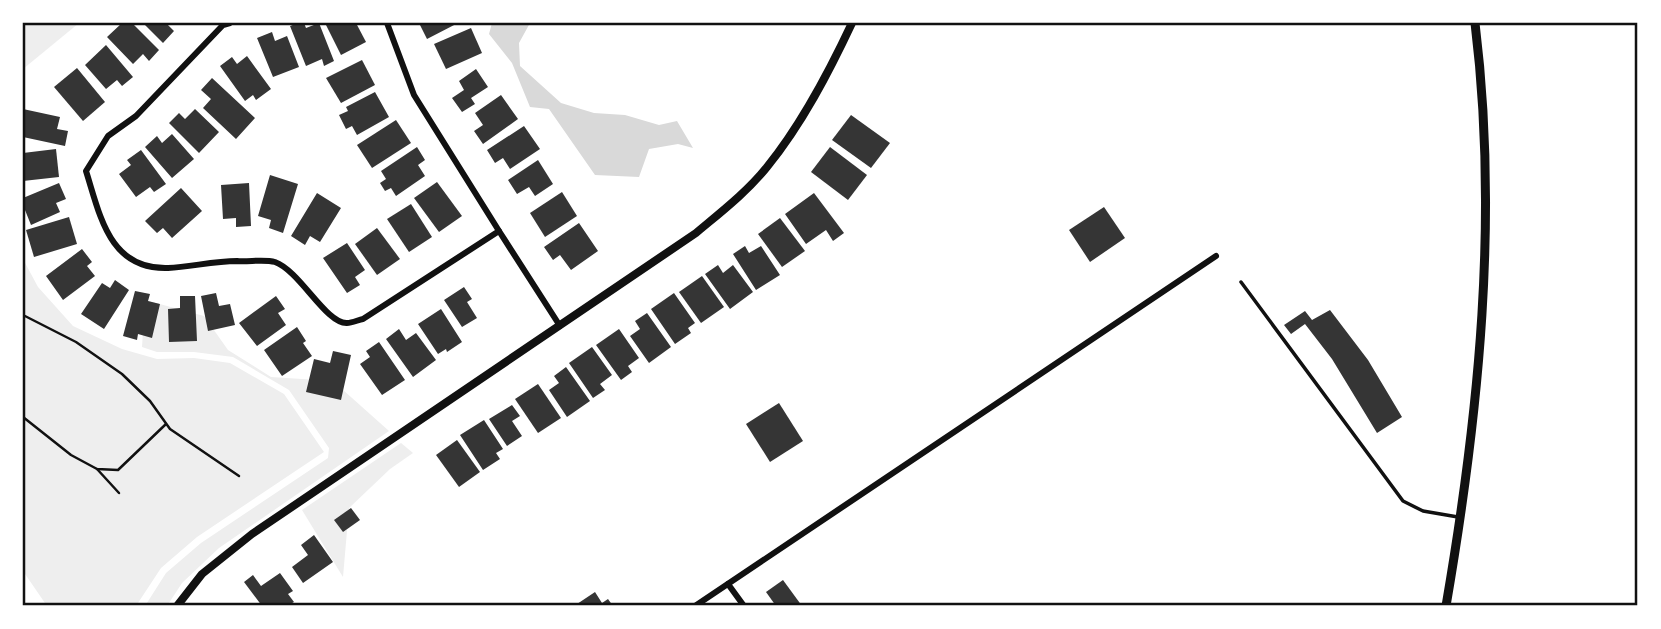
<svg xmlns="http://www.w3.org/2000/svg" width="1661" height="629" font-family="'Sofia Sans Condensed',sans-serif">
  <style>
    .green { fill: #eee }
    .water { fill: #d9d9d9 }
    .building { fill: #353535 }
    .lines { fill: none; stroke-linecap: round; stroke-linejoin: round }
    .path { stroke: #111; stroke-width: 2.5 }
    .service { stroke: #111; stroke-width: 3.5 }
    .minor { stroke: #111; stroke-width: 6 }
    .tertiary { stroke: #111; stroke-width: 8 }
    .secondary { stroke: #111; stroke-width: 9 }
    .neatline { fill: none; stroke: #111; stroke-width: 2.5 }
  </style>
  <rect width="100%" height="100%" fill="#fff"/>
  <g class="green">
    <polygon points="23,23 79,23 23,69"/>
    <polygon points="23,259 38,287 73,326 122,349 157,359 194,358 230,363 284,394 324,452 197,537 161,568 136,606 47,606 23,571"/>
    <polygon points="145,300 204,316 228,350 271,377 333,381 389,431 219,548 182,583 167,606 145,606 166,573 201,543 328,458 329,448 289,390 233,357 194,352 157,352 142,347"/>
    <polygon points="401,443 413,453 390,469 349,508 343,577 302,510"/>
  </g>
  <polygon class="water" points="492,23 530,23 519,43 520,66 561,103 594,113 625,115 659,125 677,121 693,148 678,144 649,149 639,177 595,175 549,109 530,107 512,63 489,34"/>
  <g class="building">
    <polygon points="122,23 132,23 159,50 149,61 143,54 133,64 107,37"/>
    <polygon points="143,23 169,23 167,24 174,31 163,43"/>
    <polygon points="298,23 304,23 306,28 319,23 334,61 324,66 322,59 306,66 290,26"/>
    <polygon points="325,23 356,23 366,42 341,55"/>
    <polygon points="419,23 458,23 427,39"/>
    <polygon points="471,28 482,53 446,69 434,44"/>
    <polygon points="272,32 275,41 287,36 299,67 273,77 257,38"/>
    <polygon points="106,45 133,77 122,86 117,80 106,89 85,65"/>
    <polygon points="247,56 271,89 256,100 253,95 245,101 220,66 232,57 237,64"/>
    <polygon points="362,60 375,85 341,103 326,78"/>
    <polygon points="77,68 105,102 83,121 54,87"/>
    <polygon points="476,69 488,87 471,98 475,104 462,112 452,98 464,90 459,81"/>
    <polygon points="212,78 255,118 236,139 203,108 211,99 201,90"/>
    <polygon points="375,92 389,117 357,135 352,126 346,129 339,115 348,111 346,107"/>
    <polygon points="501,95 518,119 483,144 474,131 483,125 475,113"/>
    <polygon points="23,109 60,117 57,129 68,131 65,146 23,137"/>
    <polygon points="195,109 219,132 199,153 169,123 179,113 185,119"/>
    <polygon points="851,115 890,143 871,168 832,140"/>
    <polygon points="396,120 411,143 372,168 357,145"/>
    <polygon points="524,126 540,149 510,169 503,158 495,163 487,150"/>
    <polygon points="172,134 194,159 172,178 145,147 157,136 162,143"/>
    <polygon points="417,147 425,160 418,165 425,176 396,196 391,188 385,191 380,183 386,179 381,171"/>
    <polygon points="830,147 867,175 848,200 811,172"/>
    <polygon points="56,149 59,177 23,181 23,153"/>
    <polygon points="141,150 166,184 154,192 150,187 136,197 119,174 131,165 127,160"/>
    <polygon points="538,160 553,184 535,196 529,187 517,194 508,180"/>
    <polygon points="270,175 298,184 283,233 269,228 271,220 258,216"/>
    <polygon points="437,182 462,216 439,232 414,198"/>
    <polygon points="59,183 66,199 56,203 60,212 31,225 23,205 23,198"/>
    <polygon points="249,183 251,226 236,227 236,218 223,219 221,185"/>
    <polygon points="181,188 202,211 172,238 163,228 157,233 145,221"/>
    <polygon points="562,192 577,216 545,237 530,213"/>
    <polygon points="317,193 341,208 320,242 310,236 305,245 291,236"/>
    <polygon points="814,193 844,233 833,241 826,230 806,244 785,214"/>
    <polygon points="411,204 432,237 409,252 387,219"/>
    <polygon points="1104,207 1125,238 1090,262 1069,230"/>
    <polygon points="69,217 77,244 34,257 26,230"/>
    <polygon points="780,218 805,251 782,267 758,234"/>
    <polygon points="579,223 598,251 571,270 560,255 553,260 544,247"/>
    <polygon points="377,228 400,259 377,275 355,244"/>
    <polygon points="347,243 365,270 355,277 360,285 347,293 323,258"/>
    <polygon points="745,246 749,253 761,246 780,275 756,290 733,254"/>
    <polygon points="82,249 92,262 87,266 95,276 63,300 46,276"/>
    <polygon points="718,265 723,273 733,265 753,292 730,309 705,274"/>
    <polygon points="702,276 724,307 701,323 679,292"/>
    <polygon points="115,280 129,290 104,329 81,314 102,283 110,288"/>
    <polygon points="464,287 472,299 467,302 477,318 462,327 444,300"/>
    <polygon points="135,291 150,294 148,301 160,304 152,338 138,334 137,340 123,336"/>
    <polygon points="216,293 219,306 230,304 235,325 208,331 201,296"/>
    <polygon points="674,293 695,323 688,328 691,333 675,344 651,309"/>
    <polygon points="180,296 195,296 197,341 169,342 168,309 180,308"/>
    <polygon points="276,296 285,309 278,313 286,325 257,346 239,323"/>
    <polygon points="441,309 462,342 447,352 446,349 438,354 418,324"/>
    <polygon points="1330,310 1368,360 1402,417 1377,433 1332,359 1305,324 1291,334 1284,325 1305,311 1312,320"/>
    <polygon points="647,313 671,347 649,363 630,336 640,329 635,321"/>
    <polygon points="297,327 306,341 303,343 312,356 282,376 264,350"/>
    <polygon points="399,329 406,340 416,333 436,360 413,377 386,339"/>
    <polygon points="619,329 639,358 628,366 632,372 621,380 596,345"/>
    <polygon points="379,342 405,380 382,395 360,364 370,357 366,351"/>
    <polygon points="592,347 612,375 600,384 605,390 593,398 569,363"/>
    <polygon points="333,351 351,355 341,400 306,392 314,359 330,363"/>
    <polygon points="566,367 590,401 567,417 549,390 559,383 554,376"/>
    <polygon points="538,384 561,418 538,433 515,399"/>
    <polygon points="779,403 803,441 770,462 746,424"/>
    <polygon points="512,405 520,416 512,421 522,436 507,446 489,419"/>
    <polygon points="484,420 503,449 496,453 500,459 483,470 460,435"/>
    <polygon points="457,440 480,472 459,487 436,455"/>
    <polygon points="351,508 360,520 343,532 334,520"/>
    <polygon points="314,535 333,562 303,583 292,567 308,555 301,545"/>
    <polygon points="280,573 293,591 288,594 294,602 287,606 262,606 244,582 253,575 261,586"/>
    <polygon points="783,580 802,606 776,606 766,592"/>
    <polygon points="595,592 602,603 608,599 613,606 574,606"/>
  </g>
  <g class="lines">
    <g class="path">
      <polyline points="23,315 76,342 122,374 150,401 170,429 239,476"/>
      <polyline points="23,417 71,455 97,469 118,470 166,424"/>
      <polyline points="97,469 119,493"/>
    </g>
    <polyline class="service" points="1241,282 1403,501 1423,511 1458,517"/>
    <g class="minor">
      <path d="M230 23 223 25 136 116 108 136 86 171C100 215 109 270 168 268 191 267 213 261 237 261 248 262 265 259 275 262 300 271 326 324 347 323 352 323 358 320 363 319L499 231 414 95 387 23"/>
      <polyline points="499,231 560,326"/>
      <polyline points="728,584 744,606"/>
      <polyline points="695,606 1216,256"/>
    </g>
    <path class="tertiary" d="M177 606 202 574 252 534 696 233C721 212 747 192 767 167 802 124 829 72 852 23"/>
    <path class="secondary" d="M1446 606C1479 414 1499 217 1475 23"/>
  </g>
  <rect width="1661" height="629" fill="none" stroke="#ffffff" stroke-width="49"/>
  <rect x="24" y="24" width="1612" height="580" class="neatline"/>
</svg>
